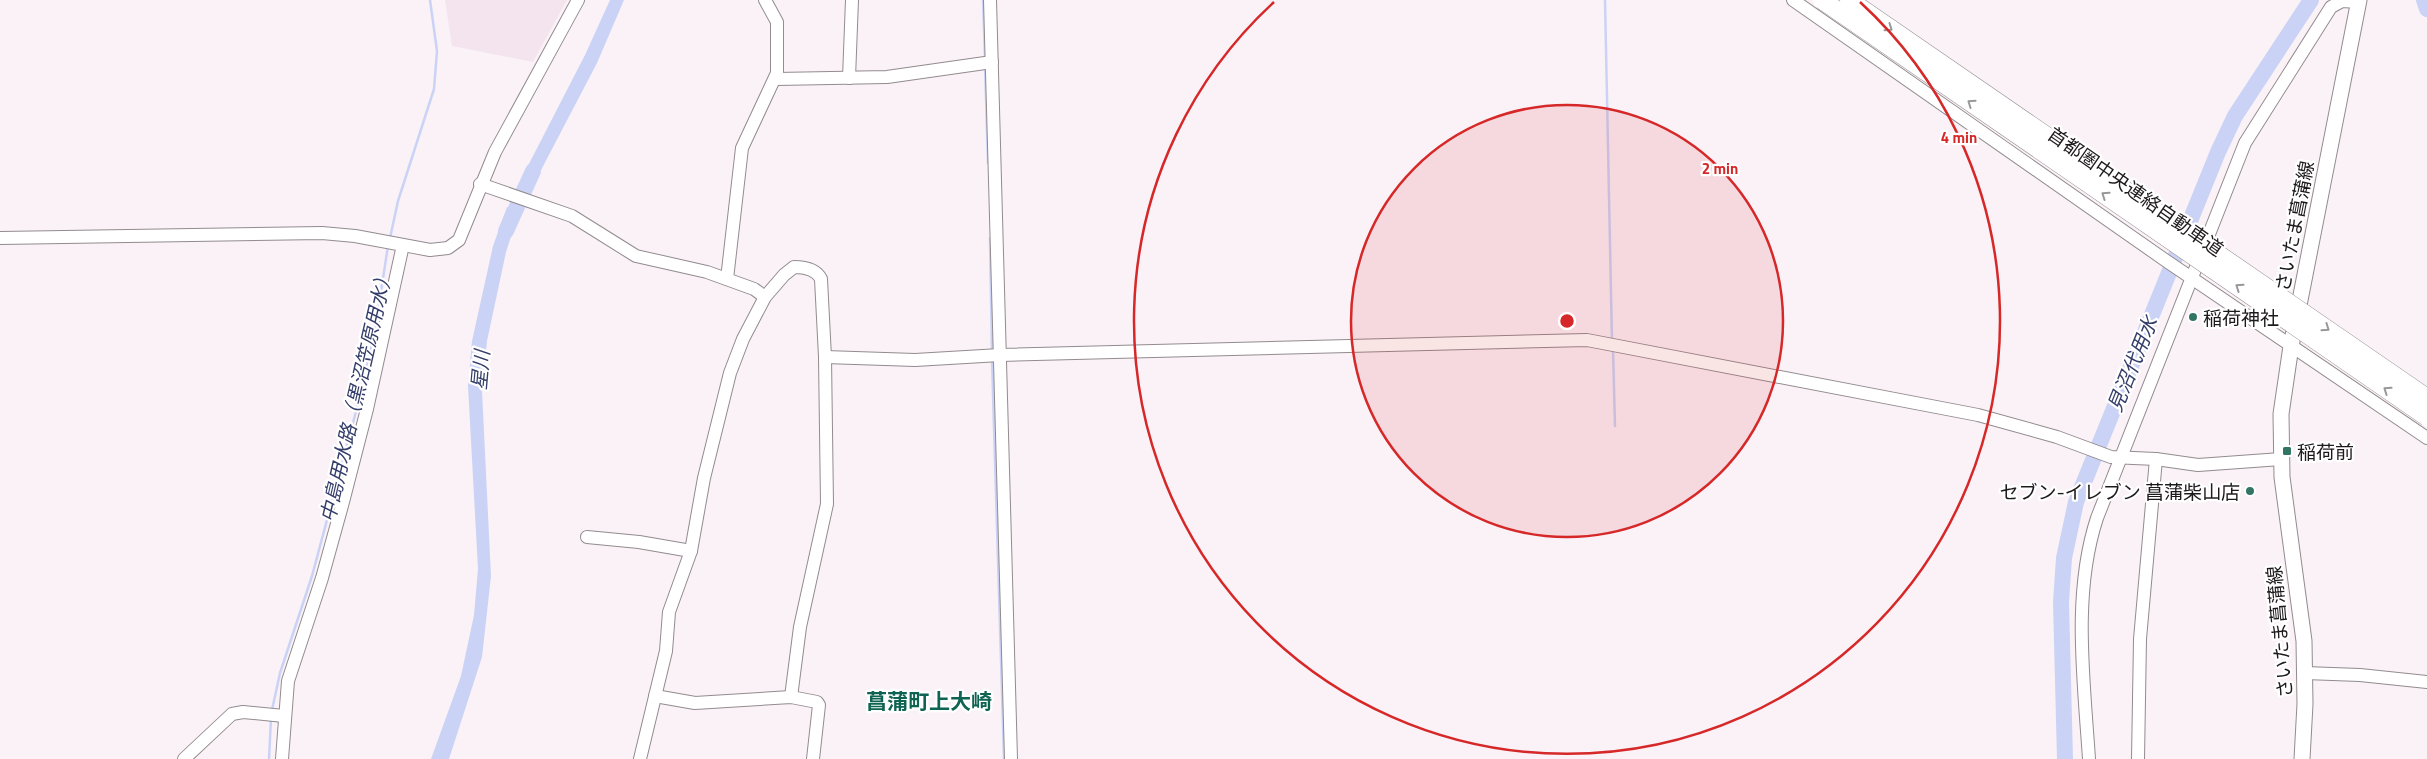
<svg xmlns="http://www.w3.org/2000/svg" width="2427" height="759" font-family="'Titillium Web','Noto Sans JP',sans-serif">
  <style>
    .built { fill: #f4e4ee }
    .water { fill: #cad3f5 }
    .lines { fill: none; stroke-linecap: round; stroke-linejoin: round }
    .stream { stroke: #cad3f5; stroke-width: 2.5 }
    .river { stroke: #cad3f5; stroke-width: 16 }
    .minor-casing { stroke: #928b8f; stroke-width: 14 }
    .major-casing { stroke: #928b8f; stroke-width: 17 }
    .minor { stroke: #fff; stroke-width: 12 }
    .major { stroke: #fff; stroke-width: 15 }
    .highway-bridge-casing { stroke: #928b8f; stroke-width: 19; stroke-linecap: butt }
    .highway-bridge { stroke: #fff; stroke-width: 18 }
    .oneway { stroke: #999899 }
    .ring { fill: none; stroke: #d62828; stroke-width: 2.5 }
    .poi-dot { fill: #337565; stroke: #fff; stroke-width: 2 }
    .labels { text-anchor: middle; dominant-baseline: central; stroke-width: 4.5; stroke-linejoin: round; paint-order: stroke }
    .street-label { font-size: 19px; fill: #1d1a1c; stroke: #fff }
    .poi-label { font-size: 19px; fill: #1d1a1c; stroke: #fff; text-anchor: start }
    .water-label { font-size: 20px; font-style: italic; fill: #353d6a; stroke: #fff }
    .quarter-label { font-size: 21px; font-weight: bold; fill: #0e6352; stroke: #fff }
    .centre { fill: #d62828; stroke: #fff; stroke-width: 2.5 }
    .ring-label { font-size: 15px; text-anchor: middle; font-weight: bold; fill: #d62828; stroke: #fff; stroke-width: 4.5; stroke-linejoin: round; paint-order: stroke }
  </style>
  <rect width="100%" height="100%" fill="#faf2f7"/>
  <polygon class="built" points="445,0 567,0 533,62 452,46"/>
  <g class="water">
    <polygon points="610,0 624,0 597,63 529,193 516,189 585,55"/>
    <polygon points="507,207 519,212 506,252 487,341 482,391 491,576 482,657 449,759 431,759 461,676 474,615 478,569 468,386 472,341 493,246"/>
  </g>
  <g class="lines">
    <g class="stream">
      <polyline points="983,0 985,58"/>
      <polyline points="1605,0 1612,342"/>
      <polyline points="985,66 988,163"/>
      <polyline points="390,238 398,201 434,89 437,51 430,0"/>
      <polyline points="990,238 992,353"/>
      <polyline points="1613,350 1615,426"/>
      <polyline points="992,361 1004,759"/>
      <polyline points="272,710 280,673 312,576 362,389 375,330 388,246"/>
      <polyline points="269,759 271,718"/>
    </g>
    <g class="river">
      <polyline points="2424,0 2427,9"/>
      <polyline points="506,231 533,171"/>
      <polyline points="2065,759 2061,602 2064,558 2076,502 2218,152 2235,116 2311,0"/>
    </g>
    <defs>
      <g id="minor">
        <polyline points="990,0 1011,759"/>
        <polyline points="1793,0 2165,260 2427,438"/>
        <polyline points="849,78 852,0"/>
        <polyline points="776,79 887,77 992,62"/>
        <polyline points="480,184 572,216 636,256 707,272 754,289 765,297"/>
        <polyline points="0,238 322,233 355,236 430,250 448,248 459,240 495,152 578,0"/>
        <polyline points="727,279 742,148 777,73 777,22 765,0"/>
        <polyline points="825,357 915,360 1000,355 1587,340 1978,415 2057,437 2111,457 2156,459 2198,465 2281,459"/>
        <polyline points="587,537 639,542 691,551"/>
        <polyline points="2305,673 2360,675 2427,682"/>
        <polyline points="655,696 695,703 791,697 817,702 819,705 813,759"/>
        <polyline points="184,759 232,714 243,712 284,716"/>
        <polyline points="282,759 288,681 322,578 343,502 367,409 403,245"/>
        <path d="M640 759 666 651 669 612 691 551 704 478 730 373 743 339 765 297 784 275 794 267C805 267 816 269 821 279L825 357 827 504 800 627 791 697"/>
        <path d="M2089 759C2084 681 2072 594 2097 518L2245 143 2331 7 2342 1 2359 2"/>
        <polyline points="2138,759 2140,639 2156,459"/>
      </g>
      <polyline id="major" points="2302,759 2305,704 2304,641 2282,477 2281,414 2291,346 2359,0"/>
    </defs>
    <use href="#minor" class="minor-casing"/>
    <use href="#major" class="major-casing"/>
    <use href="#minor" class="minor"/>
    <use href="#major" class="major"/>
    <defs>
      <g id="highway-bridge">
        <polyline points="1822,0 2427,417"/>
        <polyline points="1849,0 2427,398"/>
      </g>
    </defs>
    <use href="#highway-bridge" class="highway-bridge-casing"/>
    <use href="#highway-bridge" class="highway-bridge"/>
  </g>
  <defs><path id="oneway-chevron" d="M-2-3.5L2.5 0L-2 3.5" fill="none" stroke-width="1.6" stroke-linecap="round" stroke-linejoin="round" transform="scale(1.25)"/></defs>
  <g class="oneway">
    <use href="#oneway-chevron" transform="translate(1889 28) rotate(35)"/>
    <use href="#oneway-chevron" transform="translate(1971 103) rotate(-145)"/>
    <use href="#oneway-chevron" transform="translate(2105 195) rotate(-145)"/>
    <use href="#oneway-chevron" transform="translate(2239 287) rotate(-145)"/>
    <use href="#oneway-chevron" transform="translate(2326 328) rotate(35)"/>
    <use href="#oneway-chevron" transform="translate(2387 390) rotate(-145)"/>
  </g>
  <circle cx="1567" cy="321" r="216" fill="#d62828" fill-opacity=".12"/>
  <g class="ring">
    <circle cx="1567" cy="321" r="216"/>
    <path d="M1860 2A433 433 0 1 1 1274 2"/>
  </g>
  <g class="poi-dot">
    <circle cx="2193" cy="317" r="5"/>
    <rect x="2282" y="446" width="10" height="10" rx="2.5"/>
    <circle cx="2250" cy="491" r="5"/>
  </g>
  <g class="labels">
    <g class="street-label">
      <text transform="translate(2136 191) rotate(35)">首都圏中央連絡自動車道</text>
      <text transform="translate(2294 226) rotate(-79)">さいたま菖蒲線</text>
      <text transform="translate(2279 632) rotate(-95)">さいたま菖蒲線</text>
    </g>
    <g class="poi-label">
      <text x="2203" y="317">稲荷神社</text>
      <text x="2297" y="451">稲荷前</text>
      <text x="2240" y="491" text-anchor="end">セブン-イレブン 菖蒲柴山店</text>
    </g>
    <g class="water-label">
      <text transform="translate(2132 364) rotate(-68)">見沼代用水</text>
      <text transform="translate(480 370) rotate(-85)">星川</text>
      <text transform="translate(356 395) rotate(-77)">中島用水路（黒沼笠原用水）</text>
    </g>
    <g class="quarter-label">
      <text x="929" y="701">菖蒲町上大崎</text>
    </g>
  </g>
  <circle cx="1567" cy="321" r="8" class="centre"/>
  <g class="ring-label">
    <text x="1959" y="143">4 min</text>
    <text x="1720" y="174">2 min</text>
  </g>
</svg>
